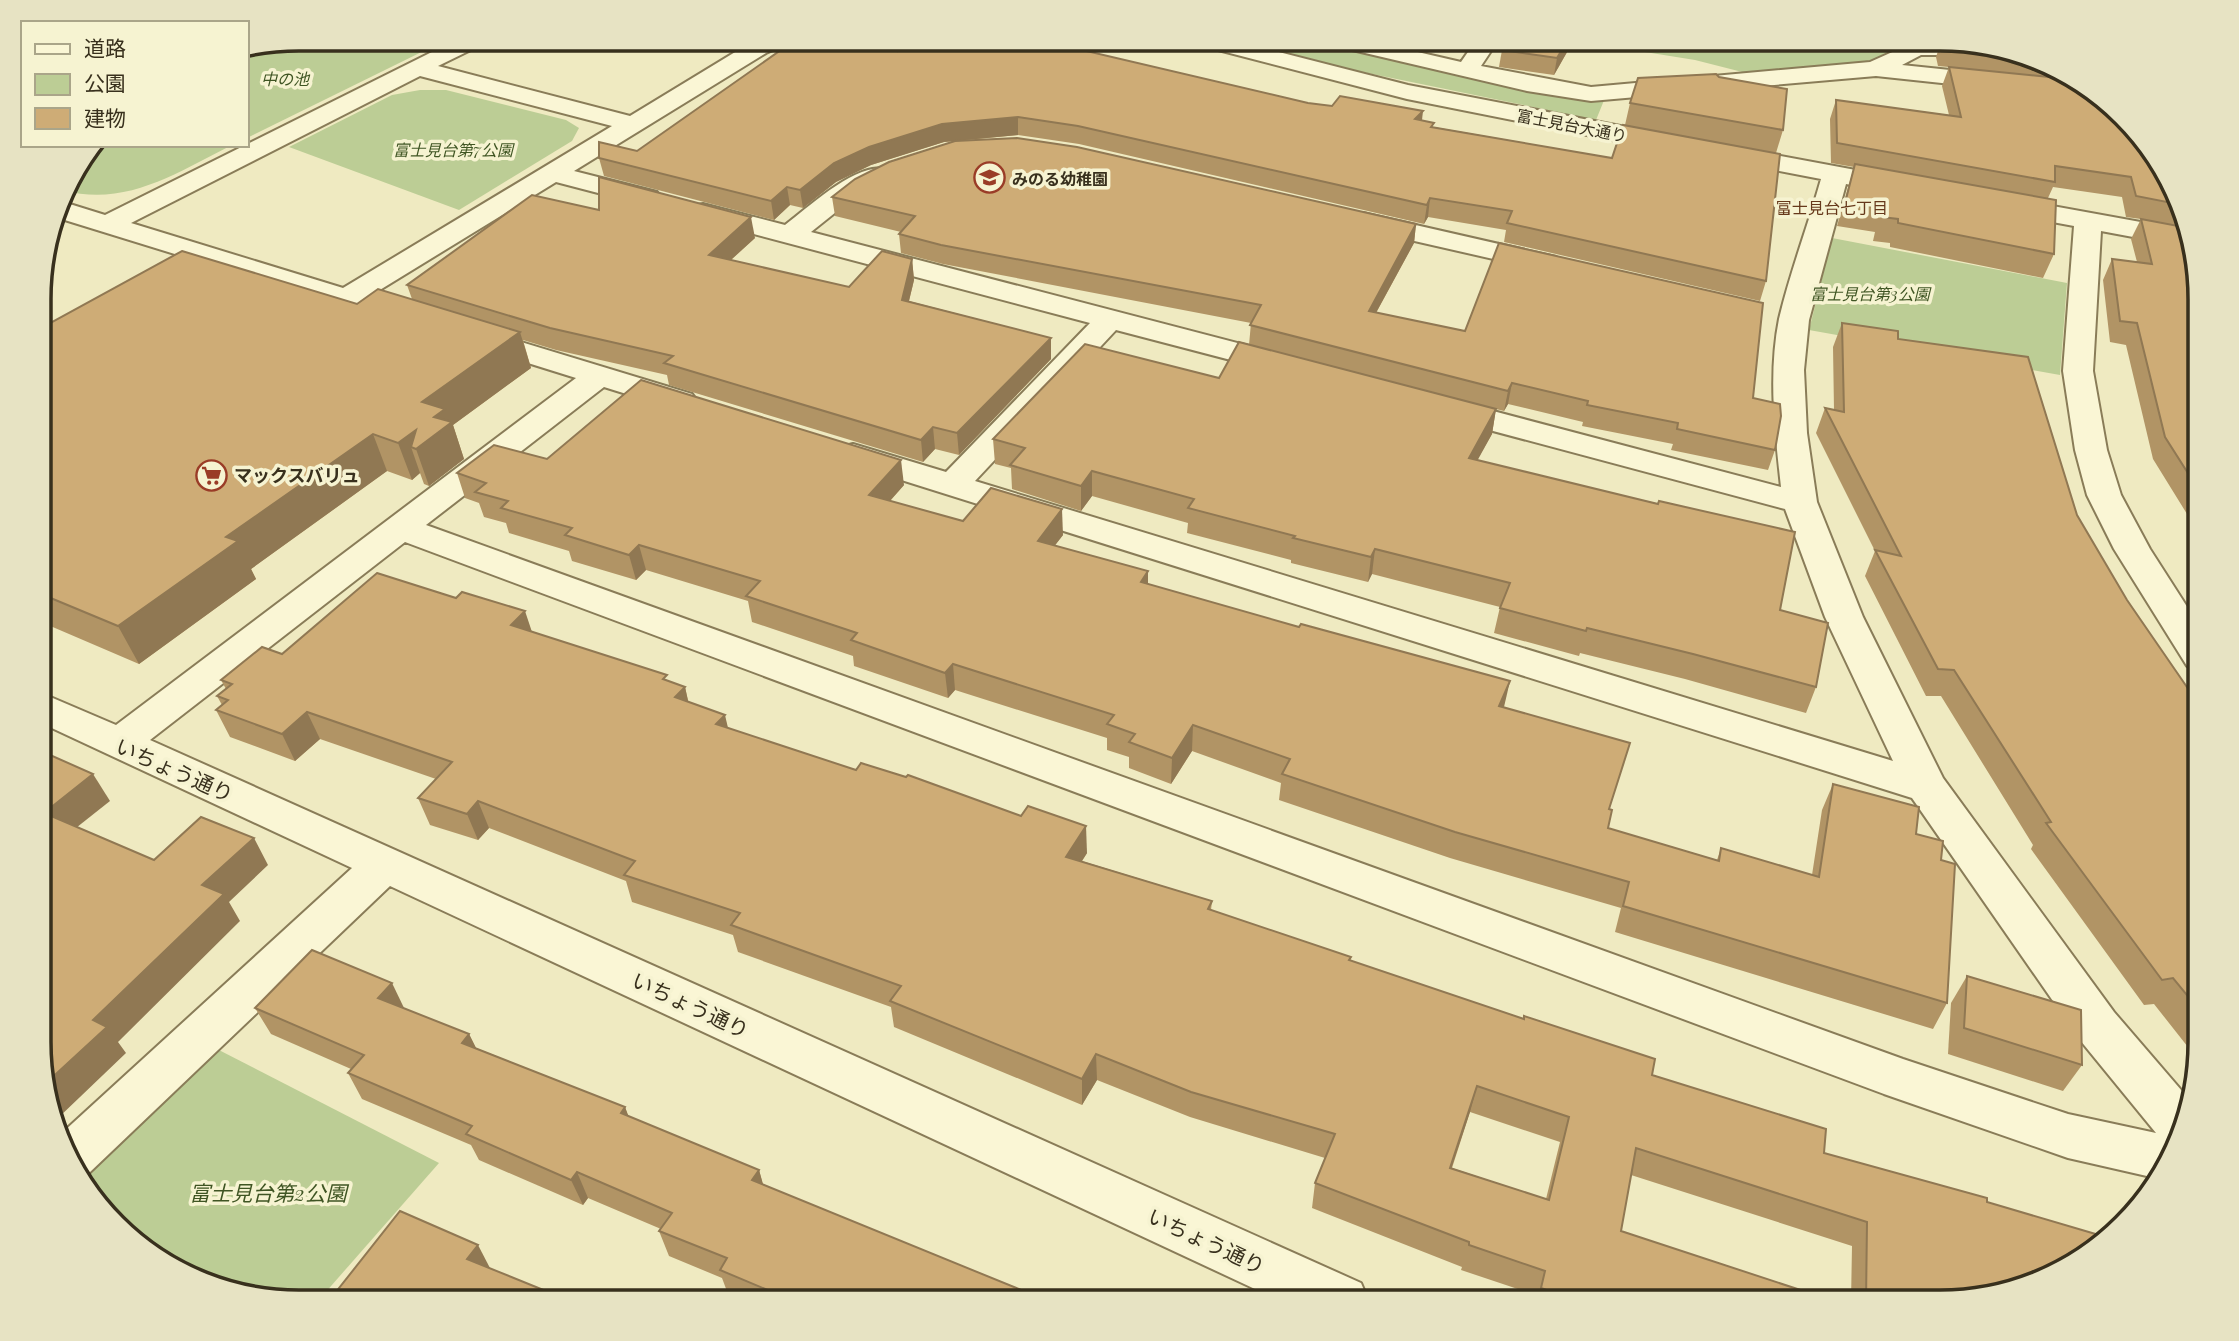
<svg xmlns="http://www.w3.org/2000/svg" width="2239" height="1341" font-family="'Playfair Display','Noto Sans JP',serif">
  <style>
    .green { fill: #bccd95 }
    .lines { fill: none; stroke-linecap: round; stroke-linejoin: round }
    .minor-casing { stroke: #897c58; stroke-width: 4 }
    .minor { fill: #faf6d5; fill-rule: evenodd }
    .wall { fill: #b19465; fill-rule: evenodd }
    .shaded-wall { fill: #907853 }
    .building { fill: #ceac76; stroke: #907853; stroke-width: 2; fill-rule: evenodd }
    .labels { text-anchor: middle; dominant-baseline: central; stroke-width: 7; stroke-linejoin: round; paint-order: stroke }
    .far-park-label { font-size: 16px; font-style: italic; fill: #3f5523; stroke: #f6f3d1 }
    .far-street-label { font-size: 16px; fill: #38301d; stroke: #f6f3d1 }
    .far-poi-label { font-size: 16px; font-weight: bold; fill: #38301d; stroke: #f6f3d1; text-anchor: start }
    .far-neighbourhood-label { font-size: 16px; fill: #66391b; stroke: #f6f3d1 }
    .poi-label { font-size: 18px; font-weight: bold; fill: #38301d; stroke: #f6f3d1; text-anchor: start }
    .near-street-label { font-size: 21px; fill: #38301d; stroke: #f6f3d1 }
    .near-park-label { font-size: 21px; font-style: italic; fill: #3f5523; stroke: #f6f3d1 }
    .rim { fill: none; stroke: #38301d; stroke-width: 3.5 }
  </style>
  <rect width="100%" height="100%" fill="#efeac1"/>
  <g class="green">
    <polygon points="299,39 448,39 247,138 247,49"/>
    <polygon points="1229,39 1275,39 1279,43 1367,47 1607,93 1596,120 1299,59"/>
    <polygon points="1597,39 1894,39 1901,45 1888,63 1758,76 1695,60 1645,52"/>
    <polygon points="420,90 446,90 566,120 579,128 572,141 459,210 289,147 392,95"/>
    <path d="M95 145H232C178 172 125 208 63 190L66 183Z"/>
    <polygon points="1832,238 2067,283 2060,375 1809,330"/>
    <polygon points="215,1048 439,1163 317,1302 237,1294 134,1235 90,1194 89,1168"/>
  </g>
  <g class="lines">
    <defs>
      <g id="minor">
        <path d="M458 39H486L483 44 438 66 630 116 750 43 761 39H790L787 44 766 53 574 171 657 192 661 198 657 204 648 206 556 182 370 296 421 312 426 318 421 324 411 327 55 217 60 201 105 215ZM420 76 612 126 343 288 131 223Z"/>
        <polygon points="1192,39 1228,39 1408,85 1672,136 1681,139 1685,144 1681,149 1672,152 1407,99 1195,44"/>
        <polygon points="1349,39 1371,39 1370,41 1461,62 1477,39 1499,39 1481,66 1591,87 1870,62 1917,41 1961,41 2002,48 1999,53 1991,55 1921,55 1902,65 1998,75 2006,77 2010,82 2006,87 1998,89 1876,76 1591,101 1527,91 1348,49 1345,44"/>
        <path d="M1727 146 1861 171 1870 173 1874 179 1870 185 1861 187 1846 184 1809 320 1804 370 1807 433 1817 502 1863 617 1943 778 2114 1012 2188 1098 2165 1173 2160 1179 2068 1158 1884 1094 405 542 150 740 1361 1283 1369 1302H1283L390 886 89 1173 79 1177 62 1133 352 868 41 723V693L116 725 576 378 467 344 463 338 467 332 478 329 692 394 697 401 692 408 681 411 604 387 426 525 1903 1059 2068 1114 2156 1133 2080 1040 1912 798 841 461 836 454 841 447 853 444 946 472 1090 323 693 218 690 212 693 206 703 204 785 225C809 207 856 162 887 169L891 175 887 181 856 196 811 232 1295 358 1299 365 1295 372 1284 374 1116 330 975 481 1893 761 1825 617 1785 509 1433 415 1428 408 1433 401 1444 398 1781 487C1775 432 1768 374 1779 319 1790 272 1808 226 1821 179L1718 159 1714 154 1718 149Z"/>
        <polygon points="2003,197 2190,231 2192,248 2101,231 2093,371 2107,450 2121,495 2150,549 2200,627 2200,670 2187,666 2114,549 2087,495 2075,450 2063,371 2074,226 1994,211 1990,205 1994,199"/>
        <polygon points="1363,213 1556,257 1560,263 1556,269 1546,271 1353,227 1349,221 1353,215"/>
      </g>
    </defs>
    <use href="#minor" class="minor-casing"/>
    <use href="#minor" class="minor"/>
  </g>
  <g class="wall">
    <polygon points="1507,38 1575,38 1554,75 1499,67 1502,50"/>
    <polygon points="1942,39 2008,47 2071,74 2157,154 2187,215 2200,281 2200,535 2153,459 2126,345 2110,342 2103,280 2112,259 2137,262 2131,239 2141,219 2126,217 2122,197 2053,187 2048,198 2054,254 2043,278 1890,247 1890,243 1873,241 1875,232 1837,226 1854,167 1831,163 1830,119 1836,100 1949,115 1942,86 1949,67 1938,66 1936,57"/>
    <polygon points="897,51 1308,103 1422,121 1434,127 1612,158 1625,125 1630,103 1783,130 1776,153 1766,281 1760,301 1504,242 1506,230 1428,217 1424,224 1079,144 1018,135 958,141 1416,224 1414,243 1376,313 1753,398 1775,450 1768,470 1671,450 1673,444 1582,426 1583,422 1508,404 1504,411 1496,409 1492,434 1477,460 1780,610 1816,687 1806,713 1685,679 1580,653 1579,656 1494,633 1500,607 1372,574 1368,582 1291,563 1291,560 1187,533 1188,523 1092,496 1081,511 1012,489 1011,468 995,464 993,439 1219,378 1249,345 1251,323 943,264 901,253 899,234 901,232 835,216 832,197 955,141 944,142 871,165 836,182 803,208 790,205 774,220 604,176 599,158 637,151"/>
    <polygon points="599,210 755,238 731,260 849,287 912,259 914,280 909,301 1051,338 1051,359 959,455 935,449 923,462 669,385 667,375 556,350 523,340 531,368 453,425 464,459 429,486 424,484 420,473 412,480 387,471 251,569 256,579 139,664 41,622 41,328 412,299 407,285"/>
    <polygon points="1842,323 1898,339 2077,515 2127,600 2200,706 2199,1061 2154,1004 2144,1005 2031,849 2033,845 1941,696 1926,696 1865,576 1875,551 1816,433 1825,408 1834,410 1833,347"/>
    <polygon points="547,459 904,485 890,501 963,521 1063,535 1055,545 1148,584 1504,707 1609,809 1608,828 1717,860 1721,848 1812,875 1822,810 1833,784 1916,834 1941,860 1947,1003 1933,1029 1615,932 1621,908 1450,858 1279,800 1281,783 1192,751 1171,784 1129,768 1129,757 1107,750 1107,738 955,690 948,698 854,666 853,656 752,622 748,601 646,570 636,580 572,561 569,551 509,533 506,523 484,517 479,503 465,498 457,473"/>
    <polygon points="2200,557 2200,571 2195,565"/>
    <path d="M456 598 531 631 685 687 688 701 728 728 1087 853 1082 861 1212 901 1211 910 1351 957 1350 960 1652 1075 1824 1153 1957 1302H1851L1852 1246 1631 1175 1621 1231 1837 1302H1534L1536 1295 1461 1270 1462 1267 1312 1208 1315 1183 1325 1158 1190 1117 1097 1080 1082 1105 894 1027 891 1007 738 952 733 935 632 902 626 881 489 828 478 840 430 825 418 798 436 779 320 739 295 761 230 737 216 710 222 705 217 696 226 689 221 680 282 654ZM1470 1112 1560 1142 1546 1199 1452 1168Z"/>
    <polygon points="1967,976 2082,1065 2063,1091 1948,1054 1951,1003"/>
    <polygon points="255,1008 405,1009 469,1034 476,1048 625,1107 628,1116 759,1170 763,1185 1031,1302 747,1302 728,1294 722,1278 669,1256 659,1231 661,1229 588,1198 583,1205 479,1160 471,1145 362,1099 348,1073 351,1069 271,1034"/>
  </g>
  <g class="shaded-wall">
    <polygon points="1569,38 1575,38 1554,75 1557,58"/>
    <polygon points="1423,111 1421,129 1415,119"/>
    <polygon points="1018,117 1018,135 944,142 871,165 836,182 803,208 800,190 834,163 869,147 942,124"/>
    <polygon points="787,187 790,205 774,220 771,201"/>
    <polygon points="1430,198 1428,217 1424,224 1427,205"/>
    <polygon points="751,217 755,238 713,276 709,255"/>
    <polygon points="1416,224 1414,243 1366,331 1369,311"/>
    <polygon points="912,259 914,280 904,321 902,300"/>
    <polygon points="520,332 531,368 453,425 464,459 429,486 416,449 411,447 420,473 412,480 398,443 422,402"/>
    <polygon points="1051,338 1051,359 959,455 957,433"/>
    <polygon points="1512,383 1508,404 1504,411 1508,391"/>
    <polygon points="1496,409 1492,434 1465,483 1469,458"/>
    <polygon points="933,427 935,449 923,462 921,440"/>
    <polygon points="373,434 387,471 251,569 256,579 139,664 118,626 226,537"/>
    <polygon points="901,460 904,485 872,521 869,495"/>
    <polygon points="1092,471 1092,496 1081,511 1081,486"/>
    <polygon points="1062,509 1063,535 1039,566 1038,541"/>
    <polygon points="639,545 646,570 636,580 629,555"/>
    <polygon points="1375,549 1372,574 1368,582 1371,557"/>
    <polygon points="1148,571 1148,597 1141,582"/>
    <polygon points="525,611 534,638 511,625"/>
    <polygon points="953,664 955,690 948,698 945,673"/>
    <polygon points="1510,681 1504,707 1499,706"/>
    <polygon points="685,687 691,714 675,697"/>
    <polygon points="307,712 320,739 295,761 282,734"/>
    <polygon points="725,715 731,741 716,724"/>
    <polygon points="1193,725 1192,751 1171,784 1172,758"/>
    <polygon points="93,774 110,801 62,839 44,813"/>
    <polygon points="478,801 489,828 478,840 467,814"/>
    <polygon points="1086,826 1087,853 1067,884 1066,857"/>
    <polygon points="254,838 268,865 229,902 240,921 118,1042 126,1053 57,1119 44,1085 93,1020 202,885"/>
    <polygon points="392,983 405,1010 378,998"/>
    <polygon points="469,1034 482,1060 462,1043"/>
    <polygon points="1096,1054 1097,1080 1082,1105 1082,1079"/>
    <polygon points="1477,1086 1470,1112 1443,1193 1450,1168"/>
    <polygon points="625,1107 635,1133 621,1113"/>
    <polygon points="759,1170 766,1195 752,1180"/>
    <polygon points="577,1172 588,1198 583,1205 571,1180"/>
    <polygon points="478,1245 491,1270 467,1259"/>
  </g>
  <g class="building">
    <polygon points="798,38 841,38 897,51 898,38 1031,38 1308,103 1332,106 1340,96 1423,111 1415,119 1434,123 1431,127 1612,158 1623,125 1780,154 1766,281 1507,223 1512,211 1430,198 1427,205 1078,126 1018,117 942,124 869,147 834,163 800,190 787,187 771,201 599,158 599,142 637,151"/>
    <polygon points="1507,38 1569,38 1557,58 1502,50"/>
    <polygon points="1942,39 2008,47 2029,56 1944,48"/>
    <polygon points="1949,67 2078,80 2157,154 2182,205 2136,196 2131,177 2055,166 2055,182 1837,143 1836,100 1961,117"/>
    <polygon points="1716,74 1719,77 1787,89 1783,130 1630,103 1638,78"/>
    <polygon points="1017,138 1077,147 1416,224 1369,311 1465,331 1499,243 1763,303 1753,398 1780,404 1781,416 1775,450 1677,429 1678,423 1587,405 1588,401 1512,383 1508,391 1250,325 1261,305 941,245 899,234 915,216 832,197 855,179 889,162 955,141"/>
    <polygon points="1855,164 2056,200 2054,254 1898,223 1898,219 1881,217 1883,208 1845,203"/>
    <polygon points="599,177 751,217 709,255 849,287 882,251 912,259 902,300 1051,338 957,433 933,427 921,440 664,363 673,356 550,328 407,285 532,195 599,210"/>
    <polygon points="2141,219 2189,228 2200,281 2200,492 2165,437 2137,323 2120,321 2112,259 2152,264"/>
    <polygon points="182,251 357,304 378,289 520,332 422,402 445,409 434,417 452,422 416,449 411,447 416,430 398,443 373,434 226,537 238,541 118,626 41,594 41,328"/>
    <polygon points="1842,323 1898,331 1898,339 2028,357 2077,515 2127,600 2200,706 2200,1011 2173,978 2162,980 2046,823 2051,822 1954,670 1938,669 1875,550 1901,556 1825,408 1844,412"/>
    <polygon points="1239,342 1496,409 1469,458 1658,504 1659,501 1795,532 1780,610 1828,623 1816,687 1693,654 1587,628 1586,631 1500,608 1510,583 1375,549 1371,557 1293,538 1295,536 1188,508 1194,499 1092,471 1081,486 1010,465 1025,448 993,439 1085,344 1219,378"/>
    <polygon points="641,380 901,460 869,495 963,521 991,488 1062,509 1038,541 1148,571 1141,582 1299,627 1301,624 1510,681 1499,706 1630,743 1609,809 1612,810 1608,828 1719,861 1721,848 1819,877 1833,784 1919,807 1916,834 1943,841 1941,860 1955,864 1947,1003 1623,906 1629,882 1455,832 1282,774 1290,759 1193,725 1172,758 1129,742 1135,734 1107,724 1114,715 953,664 945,673 851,640 857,633 746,596 760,581 639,545 629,555 565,535 572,528 501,508 508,501 475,492 486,483 457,473 494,445 547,459"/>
    <path d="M377 573 456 598 462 592 525 611 511 625 667 675 663 679 685 687 675 697 725 715 716 724 856 770 861 763 906 777 908 775 1021 816 1028 806 1086 826 1066 857 1212 901 1208 909 1351 957 1349 960 1524 1019V1016L1655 1059 1652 1075 1826 1129 1824 1153 1987 1198V1202L2109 1238 2071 1267 1957 1302H1866L1867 1222 1636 1148 1621 1231 1837 1302H1616L1608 1300V1302H1580L1541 1288 1545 1271 1469 1245V1242L1315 1183 1335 1134 1191 1092 1096 1054 1082 1079 890 1001 901 986 731 925 740 913 624 875 635 861 478 801 467 814 418 798 452 762 307 712 282 734 216 710 228 700 217 696 232 684 221 680 262 647 282 654ZM1477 1086 1569 1117 1549 1200 1450 1168Z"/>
    <polygon points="41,751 93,774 44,813 154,860 201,817 254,838 202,885 224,894 93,1020 107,1027 44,1085 41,1076"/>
    <polygon points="312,950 392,983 378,998 469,1034 462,1043 625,1107 621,1113 759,1170 752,1180 1031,1294 1027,1302 796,1302 720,1270 727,1258 659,1231 672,1213 577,1172 571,1180 466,1134 472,1126 348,1073 364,1055 255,1008"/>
    <polygon points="1967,976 2081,1010 2082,1065 1964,1028"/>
    <polygon points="400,1211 478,1245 467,1259 573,1302 328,1302"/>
  </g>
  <defs>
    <symbol id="school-ring" viewBox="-11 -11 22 22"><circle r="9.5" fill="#f6f3d1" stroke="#9a3c27" stroke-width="1.5"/><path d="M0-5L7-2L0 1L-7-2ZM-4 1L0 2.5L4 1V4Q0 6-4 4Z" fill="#9a3c27"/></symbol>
    <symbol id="supermarket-ring" viewBox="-11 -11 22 22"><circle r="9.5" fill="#f6f3d1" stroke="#9a3c27" stroke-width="1.5"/><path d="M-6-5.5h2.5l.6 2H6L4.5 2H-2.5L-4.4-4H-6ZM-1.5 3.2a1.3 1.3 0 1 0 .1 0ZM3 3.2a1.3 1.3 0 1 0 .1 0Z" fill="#9a3c27"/></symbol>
  </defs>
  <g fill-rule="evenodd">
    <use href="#school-ring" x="972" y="160" width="35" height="35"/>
    <use href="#supermarket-ring" x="194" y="458" width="35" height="35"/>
  </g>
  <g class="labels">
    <g class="far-park-label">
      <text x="285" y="78">中の池</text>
      <text x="453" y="149">富士見台第7公園</text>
      <text x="1870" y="293">富士見台第3公園</text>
    </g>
    <g class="far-street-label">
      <text transform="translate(1572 125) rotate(11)">富士見台大通り</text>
    </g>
    <g class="far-poi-label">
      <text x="1012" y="178">みのる幼稚園</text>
    </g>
    <g class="far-neighbourhood-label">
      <text x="1832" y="207">富士見台七丁目</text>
    </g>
    <g class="poi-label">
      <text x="234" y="475">マックスバリュ</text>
    </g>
    <g class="near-street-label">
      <text transform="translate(175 769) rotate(24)">いちょう通り</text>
      <text transform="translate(691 1004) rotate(25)">いちょう通り</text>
      <text transform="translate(1207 1240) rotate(25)">いちょう通り</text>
    </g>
    <g class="near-park-label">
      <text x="268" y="1192">富士見台第2公園</text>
    </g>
  </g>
  <path d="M0 0H2239V1341H0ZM299 51H1940A248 248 0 0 1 2188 299V1042A248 248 0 0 1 1940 1290H299A248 248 0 0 1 51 1042V299A248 248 0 0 1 299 51Z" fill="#e7e3c3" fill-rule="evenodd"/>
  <path class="rim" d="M299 51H1940A248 248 0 0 1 2188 299V1042A248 248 0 0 1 1940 1290H299A248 248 0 0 1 51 1042V299A248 248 0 0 1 299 51Z"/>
  <rect x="21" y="21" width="228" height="126" fill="#f6f3d1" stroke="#aaa589" stroke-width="2"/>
  <rect x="35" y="44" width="35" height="10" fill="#faf6d5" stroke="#aaa589" stroke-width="2"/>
  <text x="84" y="56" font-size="21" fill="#38301d">道路</text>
  <rect x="35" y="74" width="35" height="21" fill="#bccd95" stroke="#aaa589" stroke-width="2"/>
  <text x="84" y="91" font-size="21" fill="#38301d">公園</text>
  <rect x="35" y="108" width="35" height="21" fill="#ceac76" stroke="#aaa589" stroke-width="2"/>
  <text x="84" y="126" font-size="21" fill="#38301d">建物</text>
</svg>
